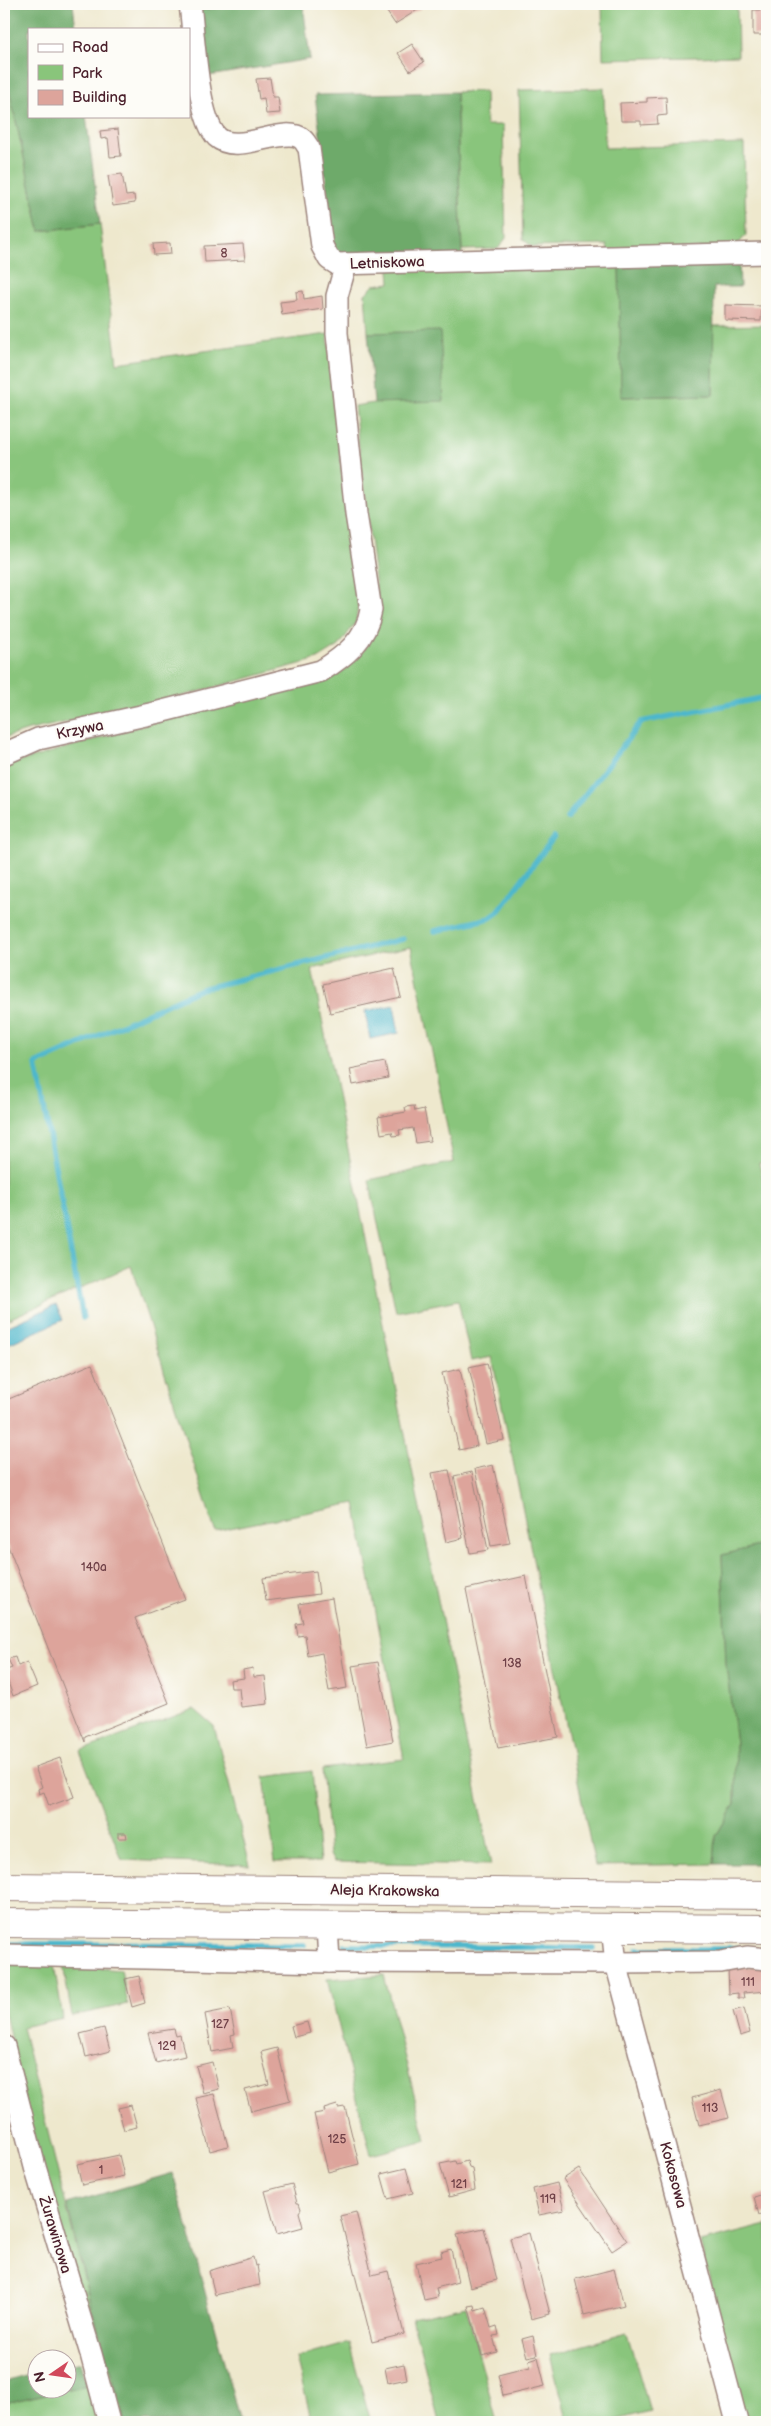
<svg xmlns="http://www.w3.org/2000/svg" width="771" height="2426" font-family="'Balsamiq Sans',sans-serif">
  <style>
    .green { fill: #89c57b; stroke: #6a7253 }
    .forest { fill: #6eaa6b; stroke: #5c644b }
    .water { fill: #4eb7cc; stroke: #4c6b7c }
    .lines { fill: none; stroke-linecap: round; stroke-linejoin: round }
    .stream { stroke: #4eb7cc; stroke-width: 5.5 }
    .building { fill: #dda49b }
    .street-casing { stroke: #9c847c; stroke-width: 24 }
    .primary-casing { stroke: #9c847c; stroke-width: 30 }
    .street { stroke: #fff; stroke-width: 21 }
    .primary { stroke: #fff; stroke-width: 28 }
    .labels { text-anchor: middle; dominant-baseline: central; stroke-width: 4.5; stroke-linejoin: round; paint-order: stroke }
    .number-label { font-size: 12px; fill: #6f4047 }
    .street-label { font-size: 15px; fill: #4a1f2b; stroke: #fdfcf7 }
  </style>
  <rect width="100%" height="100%" fill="#fdfcf7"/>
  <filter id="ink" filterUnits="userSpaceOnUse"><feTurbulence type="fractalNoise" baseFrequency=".02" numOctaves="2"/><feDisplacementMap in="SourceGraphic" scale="10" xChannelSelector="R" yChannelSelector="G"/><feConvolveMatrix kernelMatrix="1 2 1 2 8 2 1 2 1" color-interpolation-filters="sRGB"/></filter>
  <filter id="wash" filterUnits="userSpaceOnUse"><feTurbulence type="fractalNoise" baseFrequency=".0096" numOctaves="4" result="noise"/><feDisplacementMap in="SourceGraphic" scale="20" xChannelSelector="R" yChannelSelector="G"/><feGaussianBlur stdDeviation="1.12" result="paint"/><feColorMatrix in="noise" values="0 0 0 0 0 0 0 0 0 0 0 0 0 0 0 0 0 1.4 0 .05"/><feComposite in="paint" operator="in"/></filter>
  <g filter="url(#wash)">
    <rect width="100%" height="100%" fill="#eee8cd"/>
    <g class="green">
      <polygon points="602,4 737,4 738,56 603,59"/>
      <polygon points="765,55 767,55 766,145 762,91"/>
      <polygon points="4,66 40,231 100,224 117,363 328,334 346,516 358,604 356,622 339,646 318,659 157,703 29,730 4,738"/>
      <polygon points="604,88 605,148 744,144 746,235 736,247 608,252 607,245 532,247 523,239 519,90"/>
      <polygon points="485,91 486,125 503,125 506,238 498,249 462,250 456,92"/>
      <path d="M619 264 622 397 713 395V326L767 325V1162L759 1163 767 1198V1544L722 1555 726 1664 736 1743 735 1804 716 1836 714 1864 595 1866 492 1357 471 1361 458 1300 396 1312 369 1180 454 1162 411 947 312 969 491 1865 334 1862 330 1855 322 1769 404 1759 355 1503 215 1531 131 1266 4 1321V766L161 720 330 679C358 664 367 648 380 621L354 406 374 403 440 332 368 333 365 294 374 285 390 283 389 269Z"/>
      <polygon points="194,1709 214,1726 250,1865 122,1860 80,1751"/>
      <polygon points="312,1771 320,1862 275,1862 264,1777"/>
      <polygon points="9,1964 54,1965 63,2018 22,2027 91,2306 126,2422 115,2422 30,2123 4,2010 4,1974"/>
      <polygon points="63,1965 121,1970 128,2004 72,2016"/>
      <polygon points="384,1975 426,2141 371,2155 327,1979"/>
      <polygon points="767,2225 767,2422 745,2422 700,2242"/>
      <polygon points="466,2306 497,2422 439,2422 412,2318"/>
      <polygon points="627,2333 650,2411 609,2422 568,2422 550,2355"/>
      <polygon points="349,2343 371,2422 312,2422 296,2358"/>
      <polygon points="87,2385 98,2422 4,2422 4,2403"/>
    </g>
    <g class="forest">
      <polygon points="4,4 73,4 76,29 29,29 29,116 86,116 100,224 40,231 4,66"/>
      <polygon points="247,4 303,4 310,59 209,76 200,10"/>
      <polygon points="456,92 462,257 336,260 315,95"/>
      <polygon points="739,261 740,287 714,287 713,395 621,397 619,264"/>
      <polygon points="440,331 444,401 374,403 368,333"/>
      <polygon points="767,1544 767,1864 714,1864 716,1836 735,1804 736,1743 726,1665 722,1555"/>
      <polygon points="173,2173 240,2422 126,2422 91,2306 67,2204"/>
      <polygon points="81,2362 87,2385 4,2403 4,2382 37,2373 38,2388 68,2388 68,2365"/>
    </g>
    <g class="water">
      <polygon points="394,1005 399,1033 370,1039 365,1011"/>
      <polygon points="56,1305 63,1320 6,1345 4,1328"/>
    </g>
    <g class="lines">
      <g class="stream">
        <polyline points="567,818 641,722 767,697"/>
        <polyline points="435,931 490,918 497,913 554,837"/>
        <polyline points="83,1318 36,1064 201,989 403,939"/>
        <polyline points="4,1944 304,1945"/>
        <polyline points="345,1946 594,1948"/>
        <polyline points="638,1949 740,1949"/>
      </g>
    </g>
    <g id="blocks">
      <g class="building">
        <polygon points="387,4 427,4 395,24 383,6"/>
        <polygon points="762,7 767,7 767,35 753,35 753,10 763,10"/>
        <polygon points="412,44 424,62 410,71 398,53"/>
        <polygon points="270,78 273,97 278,97 280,113 266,114 264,98 259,99 256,79"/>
        <polygon points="666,97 667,115 657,116 658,124 641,125 641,121 621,121 620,103 647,102 647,98"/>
        <polygon points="118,129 121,156 110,157 108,138 101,139 100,131"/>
        <polygon points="122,174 126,196 134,195 135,203 113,206 108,176"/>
        <polygon points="170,243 171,254 154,255 153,244"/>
        <polygon points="243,244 245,260 205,262 204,246"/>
        <polygon points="303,291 304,299 322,296 323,309 282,315 280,302 297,300 296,292"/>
        <polygon points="725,305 762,306 761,321 725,320"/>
        <polygon points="394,968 401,997 330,1013 323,984"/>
        <polygon points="385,1062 388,1078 353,1085 350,1069"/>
        <polygon points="414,1106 415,1111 424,1109 430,1141 416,1143 413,1128 399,1130 400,1135 393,1136 392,1132 381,1134 378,1117 406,1112 405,1107"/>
        <polygon points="487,1363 504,1440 486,1444 469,1367"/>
        <polygon points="92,1364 185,1599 135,1618 169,1703 85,1737 85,1742 4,1536 4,1401"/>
        <polygon points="460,1369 477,1446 459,1450 442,1373"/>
        <polygon points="493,1465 510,1543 491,1546 475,1469"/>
        <polygon points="449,1470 463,1538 446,1542 432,1473"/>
        <polygon points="472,1472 488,1550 470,1553 454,1476"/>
        <polygon points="316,1571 319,1594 266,1601 263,1578"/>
        <polygon points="526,1576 558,1737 498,1748 466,1589"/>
        <polygon points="332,1598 347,1688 329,1691 322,1653 308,1656 305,1635 298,1636 296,1624 303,1623 299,1604"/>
        <polygon points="15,1657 18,1666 27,1662 37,1686 13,1696 4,1671 12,1668 8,1659"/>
        <polygon points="378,1662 393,1741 367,1746 352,1666"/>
        <polygon points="253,1668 254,1677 265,1676 268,1704 241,1707 239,1688 231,1688 230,1680 244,1678 243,1670"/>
        <polygon points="60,1758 74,1797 49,1806 44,1792 39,1794 38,1789 42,1787 35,1767"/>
        <polygon points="118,1833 126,1833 127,1838 118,1838"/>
        <polygon points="766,1966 767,1991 743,1993 744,1998 738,1998 738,1993 729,1994 728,1968"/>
        <polygon points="139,1976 145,2003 132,2007 125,1979"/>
        <polygon points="744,2008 750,2033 740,2036 733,2011"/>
        <polygon points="230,2009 235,2034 231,2035 233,2048 212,2052 205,2014"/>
        <polygon points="307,2022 310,2033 294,2037 291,2026"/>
        <polygon points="104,2028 110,2051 86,2057 80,2034"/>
        <polygon points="174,2029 176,2036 180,2035 185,2056 156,2063 148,2033"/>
        <polygon points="277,2048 290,2101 251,2111 245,2090 269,2084 261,2052"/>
        <polygon points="212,2062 219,2089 203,2093 196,2066"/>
        <polygon points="721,2090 729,2118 699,2125 692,2098"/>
        <polygon points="214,2094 228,2146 210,2151 196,2098"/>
        <polygon points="131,2105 137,2127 124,2130 118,2108"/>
        <polygon points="337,2105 338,2108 345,2107 359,2164 328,2172 314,2114 325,2112 324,2109"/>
        <polygon points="119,2155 124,2176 82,2185 77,2164"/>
        <polygon points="455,2161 456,2164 467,2161 469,2167 472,2168 475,2190 449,2197 440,2164"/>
        <polygon points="406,2168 413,2193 388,2199 381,2174"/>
        <polygon points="579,2169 627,2241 612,2251 563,2179"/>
        <polygon points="557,2183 564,2210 539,2215 533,2189"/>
        <polygon points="292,2184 297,2203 299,2203 301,2209 299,2212 303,2227 277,2234 265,2191"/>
        <polygon points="767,2193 767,2213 759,2215 754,2197"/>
        <polygon points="356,2212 372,2275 388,2271 404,2334 372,2342 340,2216"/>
        <polygon points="484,2228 497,2280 470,2287 457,2234"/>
        <polygon points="529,2233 550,2314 531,2319 510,2238"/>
        <polygon points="451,2249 458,2282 436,2288 438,2297 424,2300 416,2263 442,2257 441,2252"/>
        <polygon points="253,2257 255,2266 257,2265 260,2285 215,2295 209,2271"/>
        <polygon points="614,2269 624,2305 584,2315 575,2279"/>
        <polygon points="474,2305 475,2310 485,2307 491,2328 497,2326 499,2335 493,2336 497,2352 482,2356 468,2306"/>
        <polygon points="533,2336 537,2355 527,2357 522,2339"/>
        <polygon points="538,2357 545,2386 503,2396 498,2375 530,2367 529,2360"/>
        <polygon points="404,2364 407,2379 388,2383 385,2368"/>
      </g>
    </g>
  </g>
  <g filter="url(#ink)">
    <use href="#blocks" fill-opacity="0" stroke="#9c847c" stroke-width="1"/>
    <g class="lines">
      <defs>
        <g id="street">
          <path d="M190 4C194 34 197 117 217 137 237 156 285 124 302 139 305 141 307 146 309 148L322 246 329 259 337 264 767 253"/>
          <path d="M4 754 38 739 159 712 321 671C345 656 366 640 371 610L356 514 337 333V296L346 264"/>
          <polyline points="327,1925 329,1962"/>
          <polyline points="612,1927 616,1963 737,2422"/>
          <polyline points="4,1955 329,1962 616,1963 721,1962 747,1957 767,1959"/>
          <polyline points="4,2046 35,2167 91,2354 109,2422"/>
        </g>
        <g id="primary">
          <polyline points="4,1887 767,1895"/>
          <polyline points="4,1923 767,1929"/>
        </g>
      </defs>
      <use href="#street" class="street-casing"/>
      <use href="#primary" class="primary-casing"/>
      <use href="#street" class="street"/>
      <use href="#primary" class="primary"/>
    </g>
  </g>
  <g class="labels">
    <g class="number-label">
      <text x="224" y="253">8</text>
      <text x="94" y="1567">140a</text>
      <text x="512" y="1663">138</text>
      <text x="748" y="1982">111</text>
      <text x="220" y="2024">127</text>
      <text x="167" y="2046">129</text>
      <text x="710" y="2108">113</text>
      <text x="337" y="2139">125</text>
      <text x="101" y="2170">1</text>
      <text x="459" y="2184">121</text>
      <text x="548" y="2199">119</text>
    </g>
    <g class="street-label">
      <text transform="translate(387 263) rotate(-2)">Letniskowa</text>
      <text transform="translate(80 730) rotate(-12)">Krzywa</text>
      <text transform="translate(385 1891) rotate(1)">Aleja Krakowska</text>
      <text transform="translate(673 2175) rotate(75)">Kokosowa</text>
      <text transform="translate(55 2235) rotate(73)">Żurawinowa</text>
    </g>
  </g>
  <rect width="771" height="2426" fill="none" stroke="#fdfcf7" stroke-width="20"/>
  <rect x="28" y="28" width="162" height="90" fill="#fdfcf7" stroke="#b5a4a5"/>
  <rect x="38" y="44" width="25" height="8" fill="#ffffff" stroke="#b5a4a5"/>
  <text x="72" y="52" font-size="15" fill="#4a1f2b">Road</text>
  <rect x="38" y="65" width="25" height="15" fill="#89c57b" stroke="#b5a4a5"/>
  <text x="72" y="78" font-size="15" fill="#4a1f2b">Park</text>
  <rect x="38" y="90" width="25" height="15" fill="#dda49b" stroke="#b5a4a5"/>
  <text x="72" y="102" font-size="15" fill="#4a1f2b">Building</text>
  <g transform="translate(52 2374) rotate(257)"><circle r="24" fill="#fdfcf7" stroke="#b5a4a5"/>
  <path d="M0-4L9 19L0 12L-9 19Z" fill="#d1495b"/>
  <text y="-8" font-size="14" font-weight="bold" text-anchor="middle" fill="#4a1f2b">N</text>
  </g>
</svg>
